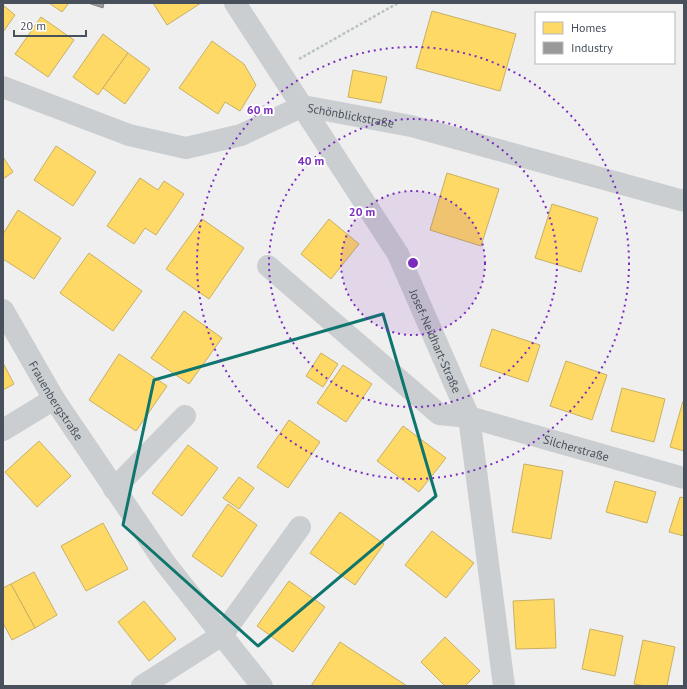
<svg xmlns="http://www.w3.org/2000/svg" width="687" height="689" font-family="'PT Sans',sans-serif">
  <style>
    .homes { fill: #ffd966; stroke: #c8b063 }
    .industry { fill: #999; stroke: #808386 }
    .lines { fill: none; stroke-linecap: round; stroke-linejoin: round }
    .path { stroke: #b9c4c1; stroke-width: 2.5; stroke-dasharray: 3 2; stroke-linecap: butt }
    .minor { stroke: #cbced0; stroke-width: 22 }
    .marked { fill: none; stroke: #0f766e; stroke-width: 3; stroke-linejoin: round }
    .ring { fill: none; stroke: #7b2cbf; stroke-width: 2; stroke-dasharray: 2 4 }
    .labels { text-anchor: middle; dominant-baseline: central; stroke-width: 4; stroke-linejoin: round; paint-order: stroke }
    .street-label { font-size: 12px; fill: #47505b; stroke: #fff }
    .centre { fill: #7b2cbf; stroke: #fff; stroke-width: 2 }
    .ring-label { font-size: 12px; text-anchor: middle; font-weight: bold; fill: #7b2cbf; stroke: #fff; stroke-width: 4; stroke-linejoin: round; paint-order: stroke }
  </style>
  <rect width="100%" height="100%" fill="#f0efef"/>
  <g class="homes">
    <polygon points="49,3 69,3 62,12"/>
    <polygon points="153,3 201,3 167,25"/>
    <polygon points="3,5 15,15 3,32"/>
    <polygon points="432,11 516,34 500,91 416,68"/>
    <polygon points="41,17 74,40 48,77 15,54"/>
    <polygon points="103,34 128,53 98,95 73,77"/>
    <polygon points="212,41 244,64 256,85 240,111 225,102 218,114 179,88"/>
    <polygon points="128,53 150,69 125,104 103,88"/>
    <polygon points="353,70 387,77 381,103 348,97"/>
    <polygon points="56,146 96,172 73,206 34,180"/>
    <polygon points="3,157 13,172 3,179"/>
    <polygon points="447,173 499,189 481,246 430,230"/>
    <polygon points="140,178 158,190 164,181 184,194 156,235 145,228 134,244 107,226"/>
    <polygon points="552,204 598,218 581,272 535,258"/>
    <polygon points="18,210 61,238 34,279 3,259 3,234"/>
    <polygon points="202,219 244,248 209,299 166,269"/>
    <polygon points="329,219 359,244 331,279 301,254"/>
    <polygon points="89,253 142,291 113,331 60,293"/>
    <polygon points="184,311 222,338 189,384 151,358"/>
    <polygon points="492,329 540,345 528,382 480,366"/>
    <polygon points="321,353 338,364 323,387 306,376"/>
    <polygon points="119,354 167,386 136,431 89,400"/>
    <polygon points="566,361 607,375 592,420 550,406"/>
    <polygon points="3,363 14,384 3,390"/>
    <polygon points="343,365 372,384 346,422 317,403"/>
    <polygon points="622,388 665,399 654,442 611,431"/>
    <polygon points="683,401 684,401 684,451 670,447"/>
    <polygon points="289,420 320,442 288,488 257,467"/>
    <polygon points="403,426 446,458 419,492 377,461"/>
    <polygon points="39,441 71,476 37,507 5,472"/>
    <polygon points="188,445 218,468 182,516 152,493"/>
    <polygon points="524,464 563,471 551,539 512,532"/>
    <polygon points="239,477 254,488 239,509 223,498"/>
    <polygon points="615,481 656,492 647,523 606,512"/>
    <polygon points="680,497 684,498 684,536 669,532"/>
    <polygon points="228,504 257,525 222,577 192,556"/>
    <polygon points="340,512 384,544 355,585 310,553"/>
    <polygon points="103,523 128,569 86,591 61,546"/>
    <polygon points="432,531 474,563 446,598 405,565"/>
    <polygon points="34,572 57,615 35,628 11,584"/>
    <polygon points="289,581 325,607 293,652 257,626"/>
    <polygon points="11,584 35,628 12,640 3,623 3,588"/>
    <polygon points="554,599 556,648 516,649 513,601"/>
    <polygon points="144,601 176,639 149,661 118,622"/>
    <polygon points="590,629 623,636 615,676 582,669"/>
    <polygon points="445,637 480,671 465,686 445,686 421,662"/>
    <polygon points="643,640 675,647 667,686 645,686 634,684"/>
    <polygon points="340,642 407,686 311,686"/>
  </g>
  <polygon class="industry" points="88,3 104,3 103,8"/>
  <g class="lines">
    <polyline class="path" points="299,59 398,3"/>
    <g class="minor">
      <path id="s1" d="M235 3 398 254 469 417 504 686"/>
      <path id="s2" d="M3 87 129 135 186 148 241 135 303 106 411 126 684 201"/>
      <path id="s3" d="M268 266 439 414 469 417 684 478"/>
      <path id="s4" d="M3 310 54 399 165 563 262 686"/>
      <polyline points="3,430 54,399"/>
      <polyline points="114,489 185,416"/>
      <polyline points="142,686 222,635 300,527"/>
    </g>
  </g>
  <path class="marked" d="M383 314 436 496 258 646 123 525 154 380Z"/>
  <circle cx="413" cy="263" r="72" fill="#7b2cbf" fill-opacity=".12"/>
  <g class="ring">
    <circle cx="413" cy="263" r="72"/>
    <circle cx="413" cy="263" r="144"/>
    <circle cx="413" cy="263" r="216"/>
  </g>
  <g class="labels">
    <g class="street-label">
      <text stroke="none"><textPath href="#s2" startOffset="367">Schönblickstraße</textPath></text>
      <text stroke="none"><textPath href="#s1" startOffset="394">Josef-Neidhart-Straße</textPath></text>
      <text stroke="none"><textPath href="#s4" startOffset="105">Frauenbergstraße</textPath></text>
      <text stroke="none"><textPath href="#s3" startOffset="368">Silcherstraße</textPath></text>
    </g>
  </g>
  <circle cx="413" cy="263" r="6" class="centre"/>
  <g class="ring-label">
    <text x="260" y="114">60 m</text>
    <text x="311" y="165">40 m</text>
    <text x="362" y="216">20 m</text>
  </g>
  <rect width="687" height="689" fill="none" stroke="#47505b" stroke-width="8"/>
  <rect x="535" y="12" width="140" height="52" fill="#ffffff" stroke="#b5b9bd"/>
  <rect x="543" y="22" width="20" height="12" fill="#ffd966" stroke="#b5b9bd"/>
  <text x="571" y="32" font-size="12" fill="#47505b">Homes</text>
  <rect x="543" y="42" width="20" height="12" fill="#999999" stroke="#b5b9bd"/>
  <text x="571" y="52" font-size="12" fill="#47505b">Industry</text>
  <path d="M14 30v6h72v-6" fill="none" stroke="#47505b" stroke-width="2"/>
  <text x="20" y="30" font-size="12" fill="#47505b" stroke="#ffffff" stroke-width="3" paint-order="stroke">20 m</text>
</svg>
